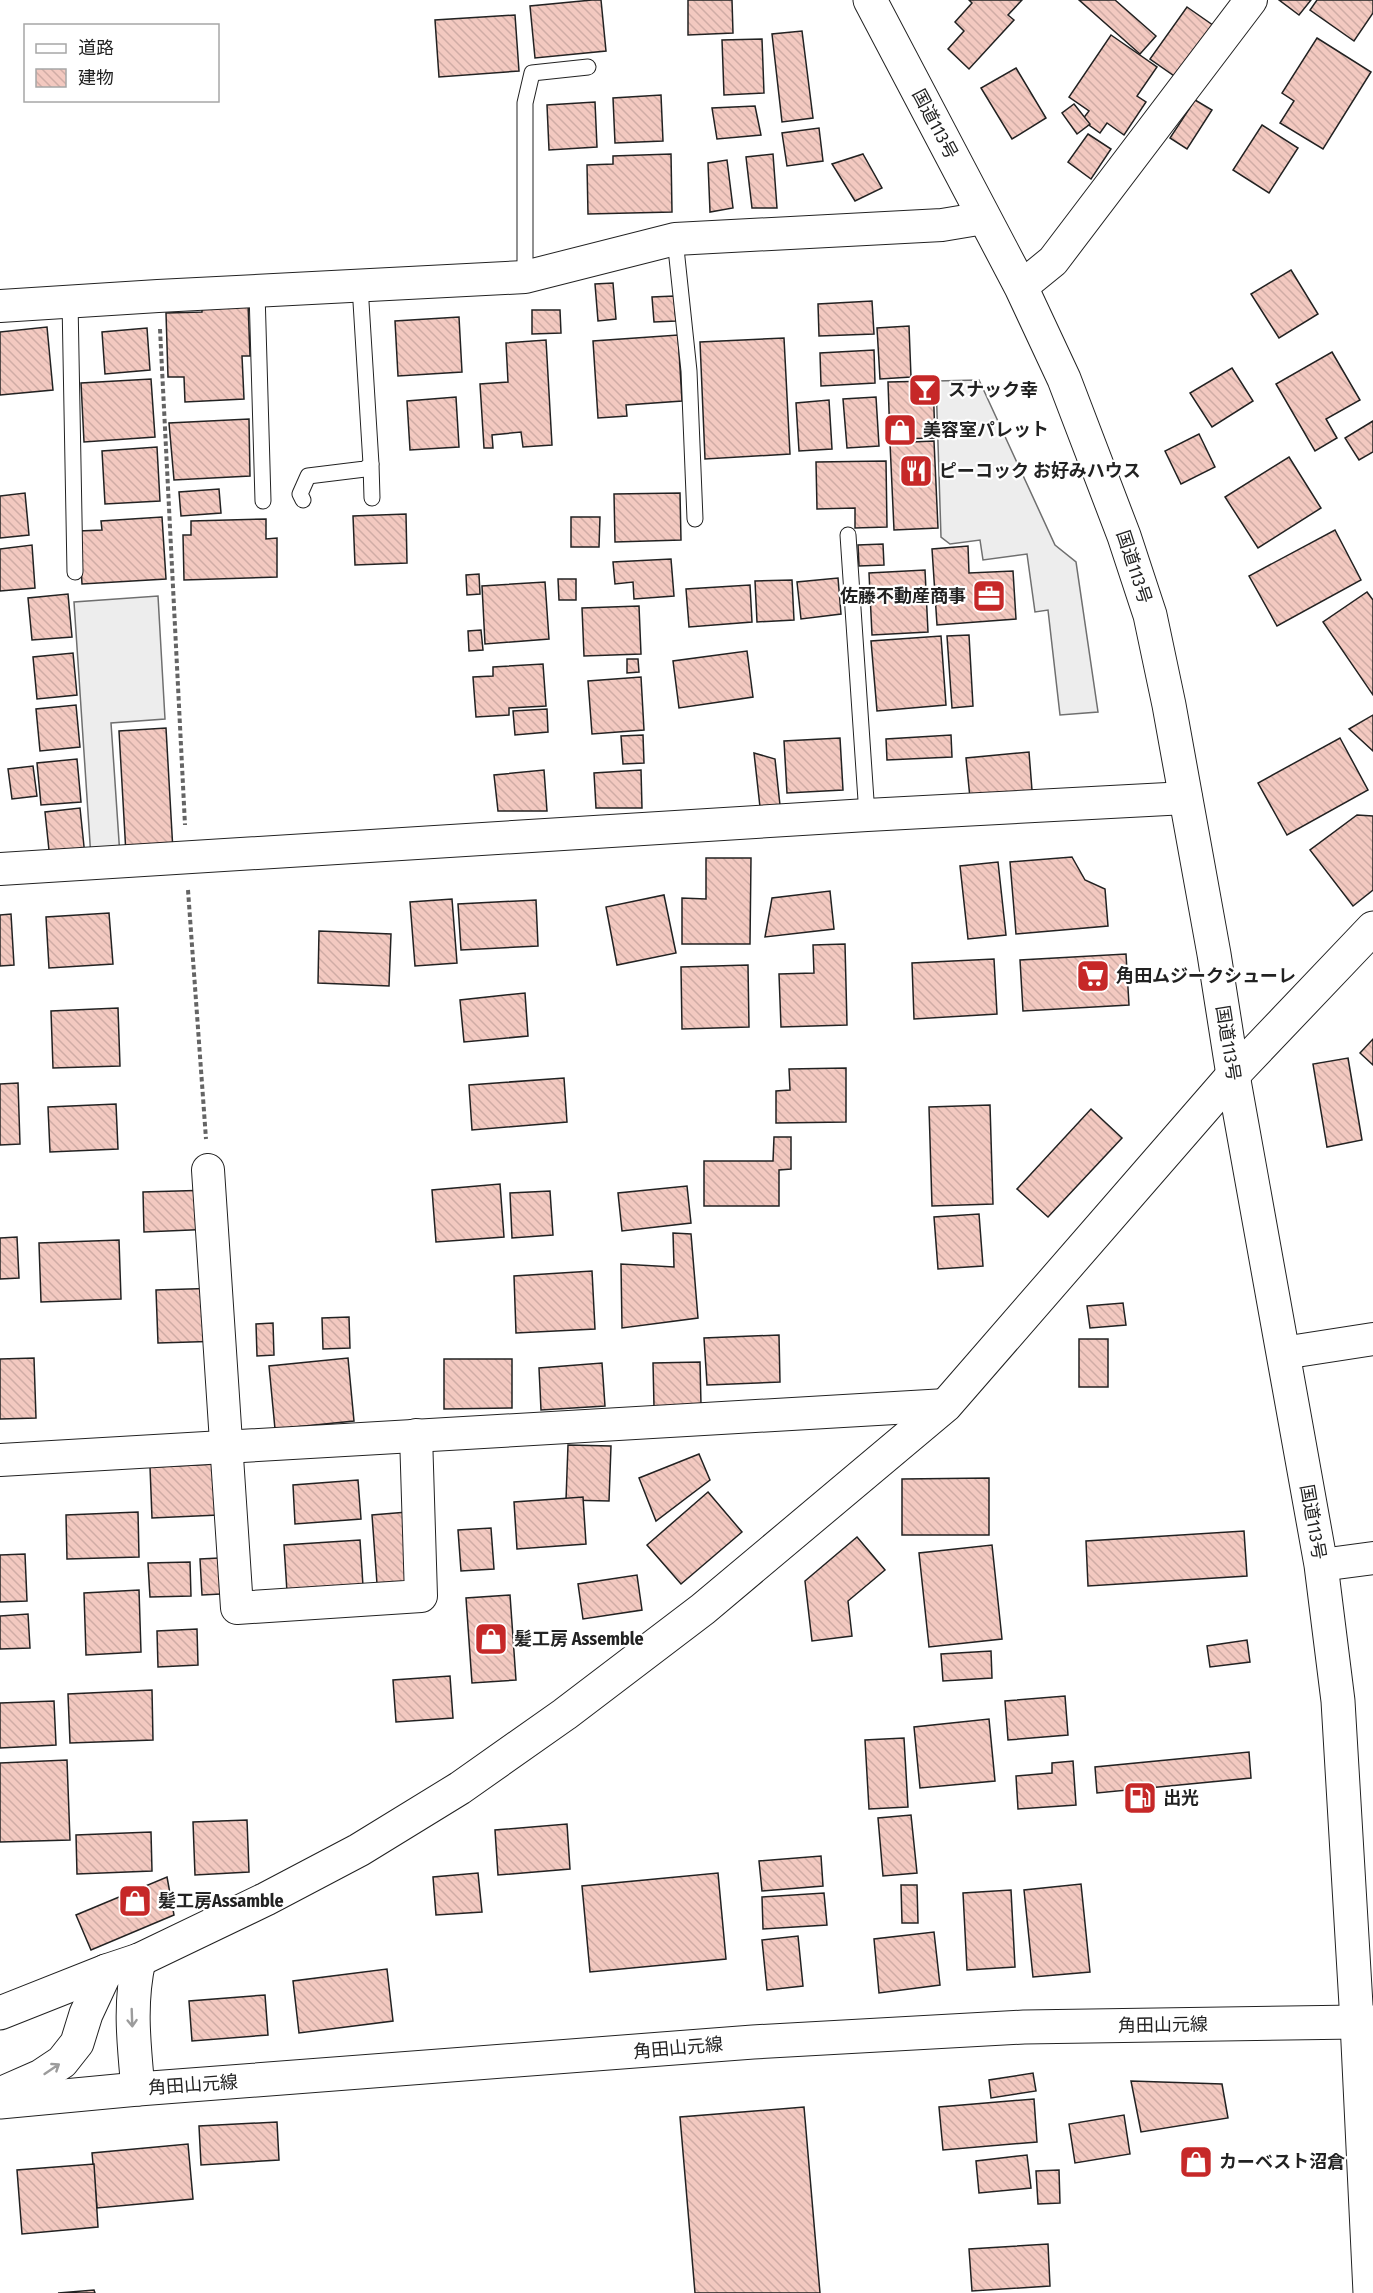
<svg xmlns="http://www.w3.org/2000/svg" width="1373" height="2293" font-family="'Fira Sans Condensed','Noto Sans JP',sans-serif">
  <style>
    .parking { fill: #ededed; stroke: #6f6f6f; stroke-width: 1.5 }
    .building { fill: url(#building-back-hatch); stroke: #222; stroke-width: 1.5 }
    .lines { fill: none; stroke-linecap: round; stroke-linejoin: round }
    .service-casing { stroke: #222; stroke-width: 17 }
    .minor-casing { stroke: #222; stroke-width: 34 }
    .tertiary-casing { stroke: #222; stroke-width: 35 }
    .primary-casing { stroke: #222; stroke-width: 35 }
    .trunk-casing { stroke: #222; stroke-width: 35 }
    .path { stroke: #646464; stroke-width: 4; stroke-dasharray: 4.5 3; stroke-linecap: butt }
    .service { stroke: #fff; stroke-width: 15 }
    .minor { stroke: #fff; stroke-width: 32 }
    .tertiary { stroke: #fff; stroke-width: 33 }
    .primary { stroke: #fff; stroke-width: 33 }
    .trunk { stroke: #fff; stroke-width: 33 }
    .oneway { stroke: #9c9c9c }
    .labels { text-anchor: middle; dominant-baseline: central; stroke-width: 4.5; stroke-linejoin: round; paint-order: stroke }
    .street-label { font-size: 18px; fill: #222; stroke: #fff }
    .poi-label { font-size: 18px; font-weight: bold; fill: #222; stroke: #fff; text-anchor: start }
  </style>
  <defs>
    <pattern id="building-back-hatch" width="6" height="6" patternUnits="userSpaceOnUse" patternTransform="scale(1.5)"><rect width="6" height="6" fill="#f3c9c0"/><path d="M-1 5l2 2M0 0l6 6M5-1l2 2" fill="none" stroke="#d0aca5"/></pattern>
  </defs>
  <rect width="100%" height="100%" fill="#fff"/>
  <g class="parking">
    <polygon points="979,380 1055,545 1076,562 1098,712 1060,715 1048,610 1035,612 1027,554 983,560 980,540 950,544 941,537 936,381"/>
    <polygon points="158,596 165,719 111,723 120,856 91,858 74,602"/>
  </g>
  <g class="building">
    <polygon points="592,0 601,0 606,51 535,58 530,6"/>
    <polygon points="688,0 732,0 733,33 688,35"/>
    <polygon points="969,0 1022,0 1008,15 1014,20 969,69 948,49 964,31 955,22 972,3"/>
    <polygon points="1079,0 1115,0 1156,36 1140,54"/>
    <polygon points="1279,0 1311,0 1299,15"/>
    <polygon points="1317,0 1373,0 1373,13 1354,41 1310,10"/>
    <polygon points="1187,7 1227,35 1190,87 1150,59"/>
    <polygon points="515,15 519,71 439,77 435,20"/>
    <polygon points="802,31 813,118 782,122 772,34"/>
    <polygon points="1111,35 1157,67 1137,96 1146,102 1124,135 1107,123 1100,133 1082,120 1089,111 1069,97"/>
    <polygon points="1317,38 1371,72 1323,149 1280,123 1294,101 1282,93"/>
    <polygon points="762,39 764,93 724,95 722,40"/>
    <polygon points="1016,68 1046,118 1012,139 981,88"/>
    <polygon points="661,95 663,141 615,143 613,98"/>
    <polygon points="1195,100 1212,110 1187,149 1170,138"/>
    <polygon points="595,102 597,147 549,150 547,105"/>
    <polygon points="1074,104 1090,124 1077,134 1062,113"/>
    <polygon points="755,106 761,135 717,139 712,108"/>
    <polygon points="1262,125 1298,148 1269,193 1233,170"/>
    <polygon points="819,128 823,161 787,166 782,133"/>
    <polygon points="1088,134 1111,149 1091,179 1068,162"/>
    <polygon points="671,154 672,212 588,214 587,165 613,164 613,156"/>
    <polygon points="773,154 777,208 752,208 746,157"/>
    <polygon points="863,154 882,188 855,201 832,164"/>
    <polygon points="727,160 733,208 710,212 708,163"/>
    <polygon points="1291,270 1318,314 1279,338 1251,294"/>
    <polygon points="613,283 616,319 598,321 595,284"/>
    <polygon points="674,296 676,321 654,322 652,297"/>
    <polygon points="872,301 874,334 819,336 818,304"/>
    <polygon points="248,303 250,356 242,356 244,399 185,402 184,377 168,377 166,313 202,312 202,305"/>
    <polygon points="532,310 560,310 561,333 532,334"/>
    <polygon points="459,317 462,372 398,376 395,321"/>
    <polygon points="909,326 911,377 880,379 877,328"/>
    <polygon points="47,327 53,390 0,395 0,332"/>
    <polygon points="147,328 150,370 105,374 102,332"/>
    <polygon points="678,335 682,401 626,405 627,416 598,418 593,341"/>
    <polygon points="784,338 790,454 705,459 700,342"/>
    <polygon points="546,340 552,445 523,447 521,432 492,435 493,448 484,448 480,384 508,382 506,343"/>
    <polygon points="874,350 875,383 821,386 820,353"/>
    <polygon points="1332,352 1360,400 1326,419 1337,438 1315,451 1276,384"/>
    <polygon points="1232,368 1253,401 1212,427 1190,393"/>
    <polygon points="151,379 155,437 84,442 81,383"/>
    <polygon points="933,381 935,438 890,439 888,382"/>
    <polygon points="456,397 459,447 410,450 407,401"/>
    <polygon points="876,397 879,446 847,448 843,399"/>
    <polygon points="829,400 832,449 799,451 796,403"/>
    <polygon points="249,419 250,476 174,480 169,423"/>
    <polygon points="1373,421 1373,452 1359,460 1345,438"/>
    <polygon points="1199,434 1215,467 1181,484 1165,451"/>
    <polygon points="934,441 938,528 894,530 890,443"/>
    <polygon points="157,447 160,501 105,504 102,451"/>
    <polygon points="1289,457 1321,508 1258,548 1225,497"/>
    <polygon points="886,461 887,527 855,528 855,508 817,509 816,462"/>
    <polygon points="219,489 221,513 181,516 179,492"/>
    <polygon points="25,493 29,535 0,538 0,496"/>
    <polygon points="680,493 681,540 615,542 614,494"/>
    <polygon points="406,514 407,563 355,565 353,516"/>
    <polygon points="162,517 166,579 82,584 79,531 102,530 101,521"/>
    <polygon points="571,517 600,517 599,547 571,547"/>
    <polygon points="266,519 266,539 277,538 277,577 184,580 183,535 191,535 191,521"/>
    <polygon points="1335,530 1361,580 1277,626 1249,576"/>
    <polygon points="883,544 884,565 859,566 858,545"/>
    <polygon points="32,545 35,588 0,591 0,549"/>
    <polygon points="968,546 969,573 1013,571 1016,619 937,625 932,549"/>
    <polygon points="671,559 674,596 634,599 633,582 615,584 613,562"/>
    <polygon points="925,570 928,632 872,635 869,573"/>
    <polygon points="479,574 480,594 467,595 466,575"/>
    <polygon points="838,578 841,614 801,619 797,582"/>
    <polygon points="558,579 576,579 576,600 559,600"/>
    <polygon points="792,580 794,620 757,622 755,581"/>
    <polygon points="545,582 549,639 485,644 482,586"/>
    <polygon points="750,585 752,622 689,627 686,589"/>
    <polygon points="1367,592 1373,600 1373,695 1323,622"/>
    <polygon points="68,594 72,637 32,640 28,598"/>
    <polygon points="639,606 641,654 584,656 582,608"/>
    <polygon points="481,630 483,650 469,651 468,631"/>
    <polygon points="969,635 973,706 952,708 947,636"/>
    <polygon points="941,636 946,705 877,711 871,641"/>
    <polygon points="747,651 753,697 679,708 673,661"/>
    <polygon points="73,653 77,695 37,699 33,657"/>
    <polygon points="627,659 638,659 639,672 627,673"/>
    <polygon points="543,664 546,706 509,708 509,715 476,717 473,677 493,676 493,667"/>
    <polygon points="641,677 644,730 592,734 588,681"/>
    <polygon points="76,705 80,747 40,751 36,709"/>
    <polygon points="547,709 548,732 515,735 513,711"/>
    <polygon points="1373,715 1373,751 1349,729"/>
    <polygon points="166,728 173,851 126,854 119,731"/>
    <polygon points="643,735 644,763 623,764 621,736"/>
    <polygon points="951,735 952,757 887,760 886,739"/>
    <polygon points="840,738 843,790 787,793 784,741"/>
    <polygon points="1340,738 1368,790 1287,835 1258,783"/>
    <polygon points="1029,752 1033,803 971,808 966,758"/>
    <polygon points="754,753 775,759 780,805 760,807"/>
    <polygon points="77,759 81,802 41,805 37,763"/>
    <polygon points="33,766 37,796 12,799 8,769"/>
    <polygon points="544,770 547,811 498,811 494,775"/>
    <polygon points="641,770 642,808 596,808 594,773"/>
    <polygon points="80,808 85,856 50,860 45,812"/>
    <polygon points="1357,815 1373,816 1373,890 1353,906 1310,850"/>
    <polygon points="1072,857 1085,880 1105,889 1108,926 1016,934 1010,862"/>
    <polygon points="706,858 751,858 750,944 682,944 682,898 706,899"/>
    <polygon points="998,862 1006,935 968,939 960,866"/>
    <polygon points="830,891 834,929 765,937 772,898"/>
    <polygon points="664,895 676,953 617,965 606,907"/>
    <polygon points="452,899 457,963 415,966 410,902"/>
    <polygon points="536,900 538,946 461,950 458,904"/>
    <polygon points="109,913 113,964 49,968 46,917"/>
    <polygon points="11,914 14,965 0,966 0,915"/>
    <polygon points="319,931 391,934 389,986 318,983"/>
    <polygon points="845,944 847,1025 781,1027 779,974 814,973 813,945"/>
    <polygon points="1126,954 1129,1005 1023,1011 1020,960"/>
    <polygon points="994,959 997,1014 914,1019 912,963"/>
    <polygon points="748,965 749,1027 682,1029 681,967"/>
    <polygon points="525,993 528,1036 464,1042 460,1000"/>
    <polygon points="118,1008 120,1066 53,1068 51,1011"/>
    <polygon points="1373,1039 1373,1065 1360,1053"/>
    <polygon points="1348,1058 1362,1140 1327,1147 1313,1064"/>
    <polygon points="846,1068 846,1122 776,1123 776,1091 790,1090 789,1069"/>
    <polygon points="564,1078 567,1122 472,1130 469,1085"/>
    <polygon points="18,1083 20,1144 0,1145 0,1084"/>
    <polygon points="116,1104 118,1149 50,1152 48,1107"/>
    <polygon points="990,1105 993,1204 932,1206 929,1107"/>
    <polygon points="1091,1109 1122,1138 1048,1217 1017,1189"/>
    <polygon points="774,1137 791,1137 791,1169 779,1170 779,1206 704,1206 704,1161 773,1161"/>
    <polygon points="500,1184 504,1237 436,1242 432,1190"/>
    <polygon points="687,1186 691,1223 622,1231 618,1193"/>
    <polygon points="212,1190 214,1229 144,1232 143,1192"/>
    <polygon points="550,1191 553,1235 512,1238 510,1193"/>
    <polygon points="979,1214 983,1266 938,1269 934,1217"/>
    <polygon points="673,1233 691,1234 698,1318 622,1328 621,1264 674,1267"/>
    <polygon points="17,1237 19,1278 0,1279 0,1238"/>
    <polygon points="119,1240 121,1299 41,1302 39,1243"/>
    <polygon points="592,1271 595,1329 516,1333 514,1276"/>
    <polygon points="222,1288 224,1341 158,1343 156,1290"/>
    <polygon points="1123,1303 1126,1325 1090,1328 1087,1306"/>
    <polygon points="349,1317 350,1348 323,1349 322,1318"/>
    <polygon points="273,1323 274,1355 257,1356 256,1324"/>
    <polygon points="779,1335 780,1382 707,1385 704,1338"/>
    <rect x="1079" y="1339" width="29" height="48"/>
    <polygon points="34,1358 36,1418 0,1419 0,1359"/>
    <polygon points="348,1358 354,1421 275,1429 269,1366"/>
    <polygon points="444,1359 512,1359 512,1408 444,1409"/>
    <polygon points="700,1362 701,1405 654,1407 653,1363"/>
    <polygon points="602,1363 605,1406 541,1410 539,1368"/>
    <polygon points="568,1445 611,1446 609,1501 566,1500"/>
    <polygon points="699,1454 710,1480 656,1521 639,1478"/>
    <polygon points="240,1463 241,1514 152,1518 150,1467"/>
    <polygon points="989,1478 989,1535 902,1535 902,1479"/>
    <polygon points="358,1480 361,1519 295,1524 293,1485"/>
    <polygon points="708,1492 742,1532 681,1584 647,1545"/>
    <polygon points="583,1497 586,1544 517,1549 514,1502"/>
    <polygon points="431,1510 436,1580 377,1584 372,1515"/>
    <polygon points="138,1512 139,1557 67,1559 66,1515"/>
    <polygon points="491,1528 494,1569 461,1571 458,1530"/>
    <polygon points="1244,1531 1247,1576 1088,1586 1086,1541"/>
    <polygon points="857,1537 885,1570 848,1601 852,1636 812,1641 805,1581"/>
    <polygon points="360,1540 363,1586 287,1592 284,1545"/>
    <polygon points="992,1545 1002,1639 929,1647 919,1553"/>
    <polygon points="25,1554 27,1601 0,1602 0,1555"/>
    <polygon points="239,1557 240,1593 202,1595 200,1559"/>
    <polygon points="190,1562 191,1596 150,1597 148,1563"/>
    <polygon points="637,1575 642,1610 583,1619 578,1584"/>
    <polygon points="139,1590 141,1652 86,1655 84,1593"/>
    <polygon points="510,1595 516,1680 472,1683 466,1598"/>
    <polygon points="28,1614 30,1648 0,1649 0,1616"/>
    <polygon points="197,1629 198,1665 158,1667 157,1631"/>
    <polygon points="1247,1640 1250,1662 1210,1667 1207,1646"/>
    <polygon points="991,1651 992,1678 943,1681 941,1654"/>
    <polygon points="450,1676 453,1718 396,1722 393,1680"/>
    <polygon points="152,1690 153,1740 70,1743 68,1694"/>
    <polygon points="1065,1696 1068,1735 1008,1740 1005,1701"/>
    <polygon points="54,1701 56,1745 0,1748 0,1703"/>
    <polygon points="989,1719 995,1781 920,1788 914,1727"/>
    <polygon points="904,1738 908,1807 869,1809 865,1740"/>
    <polygon points="1249,1752 1251,1778 1097,1793 1095,1767"/>
    <polygon points="67,1760 70,1840 0,1842 0,1763"/>
    <polygon points="1073,1761 1076,1805 1018,1809 1016,1776 1052,1773 1052,1763"/>
    <polygon points="911,1815 917,1873 883,1876 878,1818"/>
    <polygon points="247,1820 249,1872 195,1875 193,1822"/>
    <polygon points="567,1824 570,1869 498,1875 495,1830"/>
    <polygon points="151,1832 152,1871 77,1874 76,1835"/>
    <polygon points="821,1856 823,1886 762,1891 759,1861"/>
    <polygon points="478,1873 482,1912 436,1915 433,1877"/>
    <polygon points="718,1873 726,1959 590,1972 582,1886"/>
    <polygon points="167,1877 174,1915 91,1950 76,1915"/>
    <polygon points="1081,1884 1090,1972 1033,1977 1024,1890"/>
    <polygon points="901,1885 917,1885 918,1923 902,1923"/>
    <polygon points="1011,1890 1015,1967 967,1970 963,1893"/>
    <polygon points="824,1893 827,1925 763,1929 762,1897"/>
    <polygon points="934,1932 940,1985 879,1993 874,1939"/>
    <polygon points="798,1936 803,1986 767,1990 762,1940"/>
    <polygon points="387,1969 393,2021 299,2033 293,1981"/>
    <polygon points="265,1995 268,2035 192,2041 189,2001"/>
    <polygon points="1033,2073 1036,2091 991,2098 989,2080"/>
    <polygon points="1131,2081 1222,2084 1228,2118 1141,2132"/>
    <polygon points="1034,2099 1037,2142 943,2150 939,2107"/>
    <polygon points="804,2107 820,2293 695,2293 680,2117"/>
    <polygon points="1124,2115 1130,2154 1075,2163 1069,2124"/>
    <polygon points="277,2122 279,2160 201,2165 199,2126"/>
    <polygon points="188,2144 193,2199 97,2208 92,2153"/>
    <polygon points="1027,2155 1031,2188 979,2193 976,2161"/>
    <polygon points="94,2164 98,2227 22,2234 17,2170"/>
    <polygon points="1059,2170 1060,2203 1038,2204 1036,2171"/>
    <polygon points="1048,2244 1050,2286 972,2291 969,2249"/>
    <polygon points="94,2290 95,2293 58,2293"/>
  </g>
  <g class="lines">
    <defs>
      <g id="service">
        <polyline points="675,239 689,371 695,519"/>
        <polyline points="525,277 525,103 532,73 588,67"/>
        <polyline points="257,292 263,501"/>
        <polyline points="70,301 75,572"/>
        <polyline points="371,464 372,498"/>
        <polyline points="303,500 300,494 308,476 365,469 371,464 360,286"/>
        <polyline points="848,535 867,815"/>
      </g>
      <g id="minor">
        <polyline points="1021,287 1053,261 1251,0"/>
        <polyline points="0,306 158,296 525,277 675,239 942,225 984,218"/>
        <polyline points="0,869 867,815 1186,798"/>
        <polyline points="208,1170 237,1608 421,1596 416,1435"/>
        <polyline points="1283,1353 1373,1339"/>
        <polyline points="0,1460 946,1405"/>
        <polyline points="1321,1565 1373,1558"/>
      </g>
      <g id="tertiary">
        <polyline points="0,2013 106,1971 139,1960 266,1899 359,1850 460,1788 565,1714 703,1609 946,1405 1233,1075 1373,928"/>
        <polyline points="1357,2022 1370,2293"/>
        <polyline points="0,2094 41,2076 62,2062 77,2043 86,2014 106,1971"/>
      </g>
      <g id="primary">
        <path d="M138 2089C134 2045 129 2004 139 1960"/>
        <polyline points="0,2102 138,2089 753,2042 1024,2027 1357,2022"/>
      </g>
      <polyline id="trunk" points="870,0 1021,287 1064,379 1124,536 1150,615 1169,705 1214,954 1233,1075 1321,1565 1338,1701 1357,2022 1373,2022"/>
    </defs>
    <use href="#service" class="service-casing"/>
    <use href="#minor" class="minor-casing"/>
    <use href="#tertiary" class="tertiary-casing"/>
    <use href="#primary" class="primary-casing"/>
    <use href="#trunk" class="trunk-casing"/>
    <g class="path">
      <polyline points="160,329 185,825"/>
      <polyline points="188,890 206,1139"/>
    </g>
    <use href="#service" class="service"/>
    <use href="#minor" class="minor"/>
    <use href="#tertiary" class="tertiary"/>
    <use href="#primary" class="primary"/>
    <use href="#trunk" class="trunk"/>
  </g>
  <defs><path id="oneway-shaft" d="M-6 0H5M1.5-3L5.5 0L1.5 3" fill="none" stroke-width="1.6" stroke-linecap="round" stroke-linejoin="round" transform="scale(1.5)"/></defs>
  <g class="oneway">
    <use href="#oneway-shaft" transform="translate(132 2018) rotate(88)"/>
    <use href="#oneway-shaft" transform="translate(52 2069) rotate(-34)"/>
  </g>
  <defs>
    <symbol id="bar-square" viewBox="-11 -11 22 22"><rect x="-9" y="-9" width="18" height="18" rx="4" fill="#c62828" stroke="#fff"/><path d="M-6-5H6L.8 .8V4.5H3.5V6h-7V4.5H-.8V.8Z" fill="#fff"/></symbol>
    <symbol id="shop-square" viewBox="-11 -11 22 22"><rect x="-9" y="-9" width="18" height="18" rx="4" fill="#c62828" stroke="#fff"/><path d="M-5-2.5h2.3a2.7 3.5 0 0 1 5.4 0H5L5.5 6h-11ZM-1.5-2.5h3a1.5 2.3 0 0 0-3 0Z" fill="#fff"/></symbol>
    <symbol id="restaurant-square" viewBox="-11 -11 22 22"><rect x="-9" y="-9" width="18" height="18" rx="4" fill="#c62828" stroke="#fff"/><path d="M-5-6h1v4h1v-4h1v4h1v-4h1v5L-1.5 .5V6h-2V.5L-5-1ZM5-6V6H3V1.5H1.5Q1.5-4 5-6Z" fill="#fff"/></symbol>
    <symbol id="office-square" viewBox="-11 -11 22 22"><rect x="-9" y="-9" width="18" height="18" rx="4" fill="#c62828" stroke="#fff"/><path d="M-6-3h4V-5.5h4V-3h4V5H-6ZM-1-4.5V-3h2v-1.5ZM-6 0V1H6V0Z" fill="#fff"/></symbol>
    <symbol id="supermarket-square" viewBox="-11 -11 22 22"><rect x="-9" y="-9" width="18" height="18" rx="4" fill="#c62828" stroke="#fff"/><path d="M-6-5.5h2.5l.6 2H6L4.5 2H-2.5L-4.4-4H-6ZM-1.5 3.2a1.3 1.3 0 1 0 .1 0ZM3 3.2a1.3 1.3 0 1 0 .1 0Z" fill="#fff"/></symbol>
    <symbol id="fuel-square" viewBox="-11 -11 22 22"><rect x="-9" y="-9" width="18" height="18" rx="4" fill="#c62828" stroke="#fff"/><path d="M-5.5-6h7V0h2V4h1.3V-2.5L3-4.5l.8-.8L6-3V5H2.5V1h-1V6h-7ZM-4.2-4.7v3.2H.2V-4.7Z" fill="#fff"/></symbol>
  </defs>
  <g fill-rule="evenodd">
    <use href="#bar-square" x="906" y="371" width="38" height="38"/>
    <use href="#shop-square" x="881" y="411" width="38" height="38"/>
    <use href="#restaurant-square" x="897" y="452" width="38" height="38"/>
    <use href="#office-square" x="970" y="577" width="38" height="38"/>
    <use href="#supermarket-square" x="1074" y="957" width="38" height="38"/>
    <use href="#shop-square" x="472" y="1620" width="38" height="38"/>
    <use href="#fuel-square" x="1121" y="1779" width="38" height="38"/>
    <use href="#shop-square" x="116" y="1882" width="38" height="38"/>
    <use href="#shop-square" x="1177" y="2143" width="38" height="38"/>
  </g>
  <g class="labels">
    <g class="street-label">
      <text transform="translate(935 124) rotate(62)">国道113号</text>
      <text transform="translate(1134 567) rotate(72)">国道113号</text>
      <text transform="translate(1228 1043) rotate(81)">国道113号</text>
      <text transform="translate(1313 1522) rotate(80)">国道113号</text>
      <text transform="translate(1163 2025) rotate(-1)">角田山元線</text>
      <text transform="translate(678 2048) rotate(-5)">角田山元線</text>
      <text transform="translate(193 2085) rotate(-4)">角田山元線</text>
    </g>
    <g class="poi-label">
      <text x="948" y="390">スナック幸</text>
      <text x="923" y="430">美容室パレット</text>
      <text x="939" y="471">ピーコック お好みハウス</text>
      <text x="966" y="596" text-anchor="end">佐藤不動産商事</text>
      <text x="1116" y="976">角田ムジークシューレ</text>
      <text x="514" y="1639">髪工房 Assemble</text>
      <text x="1163" y="1798">出光</text>
      <text x="158" y="1901">髪工房Assamble</text>
      <text x="1219" y="2162">カーベスト沼倉</text>
    </g>
  </g>
  <rect x="24" y="24" width="195" height="78" fill="#ffffff" stroke="#a7a7a7" stroke-width="1.5"/>
  <rect x="36" y="44" width="30" height="9" fill="#ffffff" stroke="#a7a7a7" stroke-width="1.5"/>
  <text x="78" y="54" font-size="18" fill="#222222">道路</text>
  <rect x="36" y="69" width="30" height="18" fill="url(#building-back-hatch)" stroke="#a7a7a7" stroke-width="1.5"/>
  <text x="78" y="84" font-size="18" fill="#222222">建物</text>
</svg>
